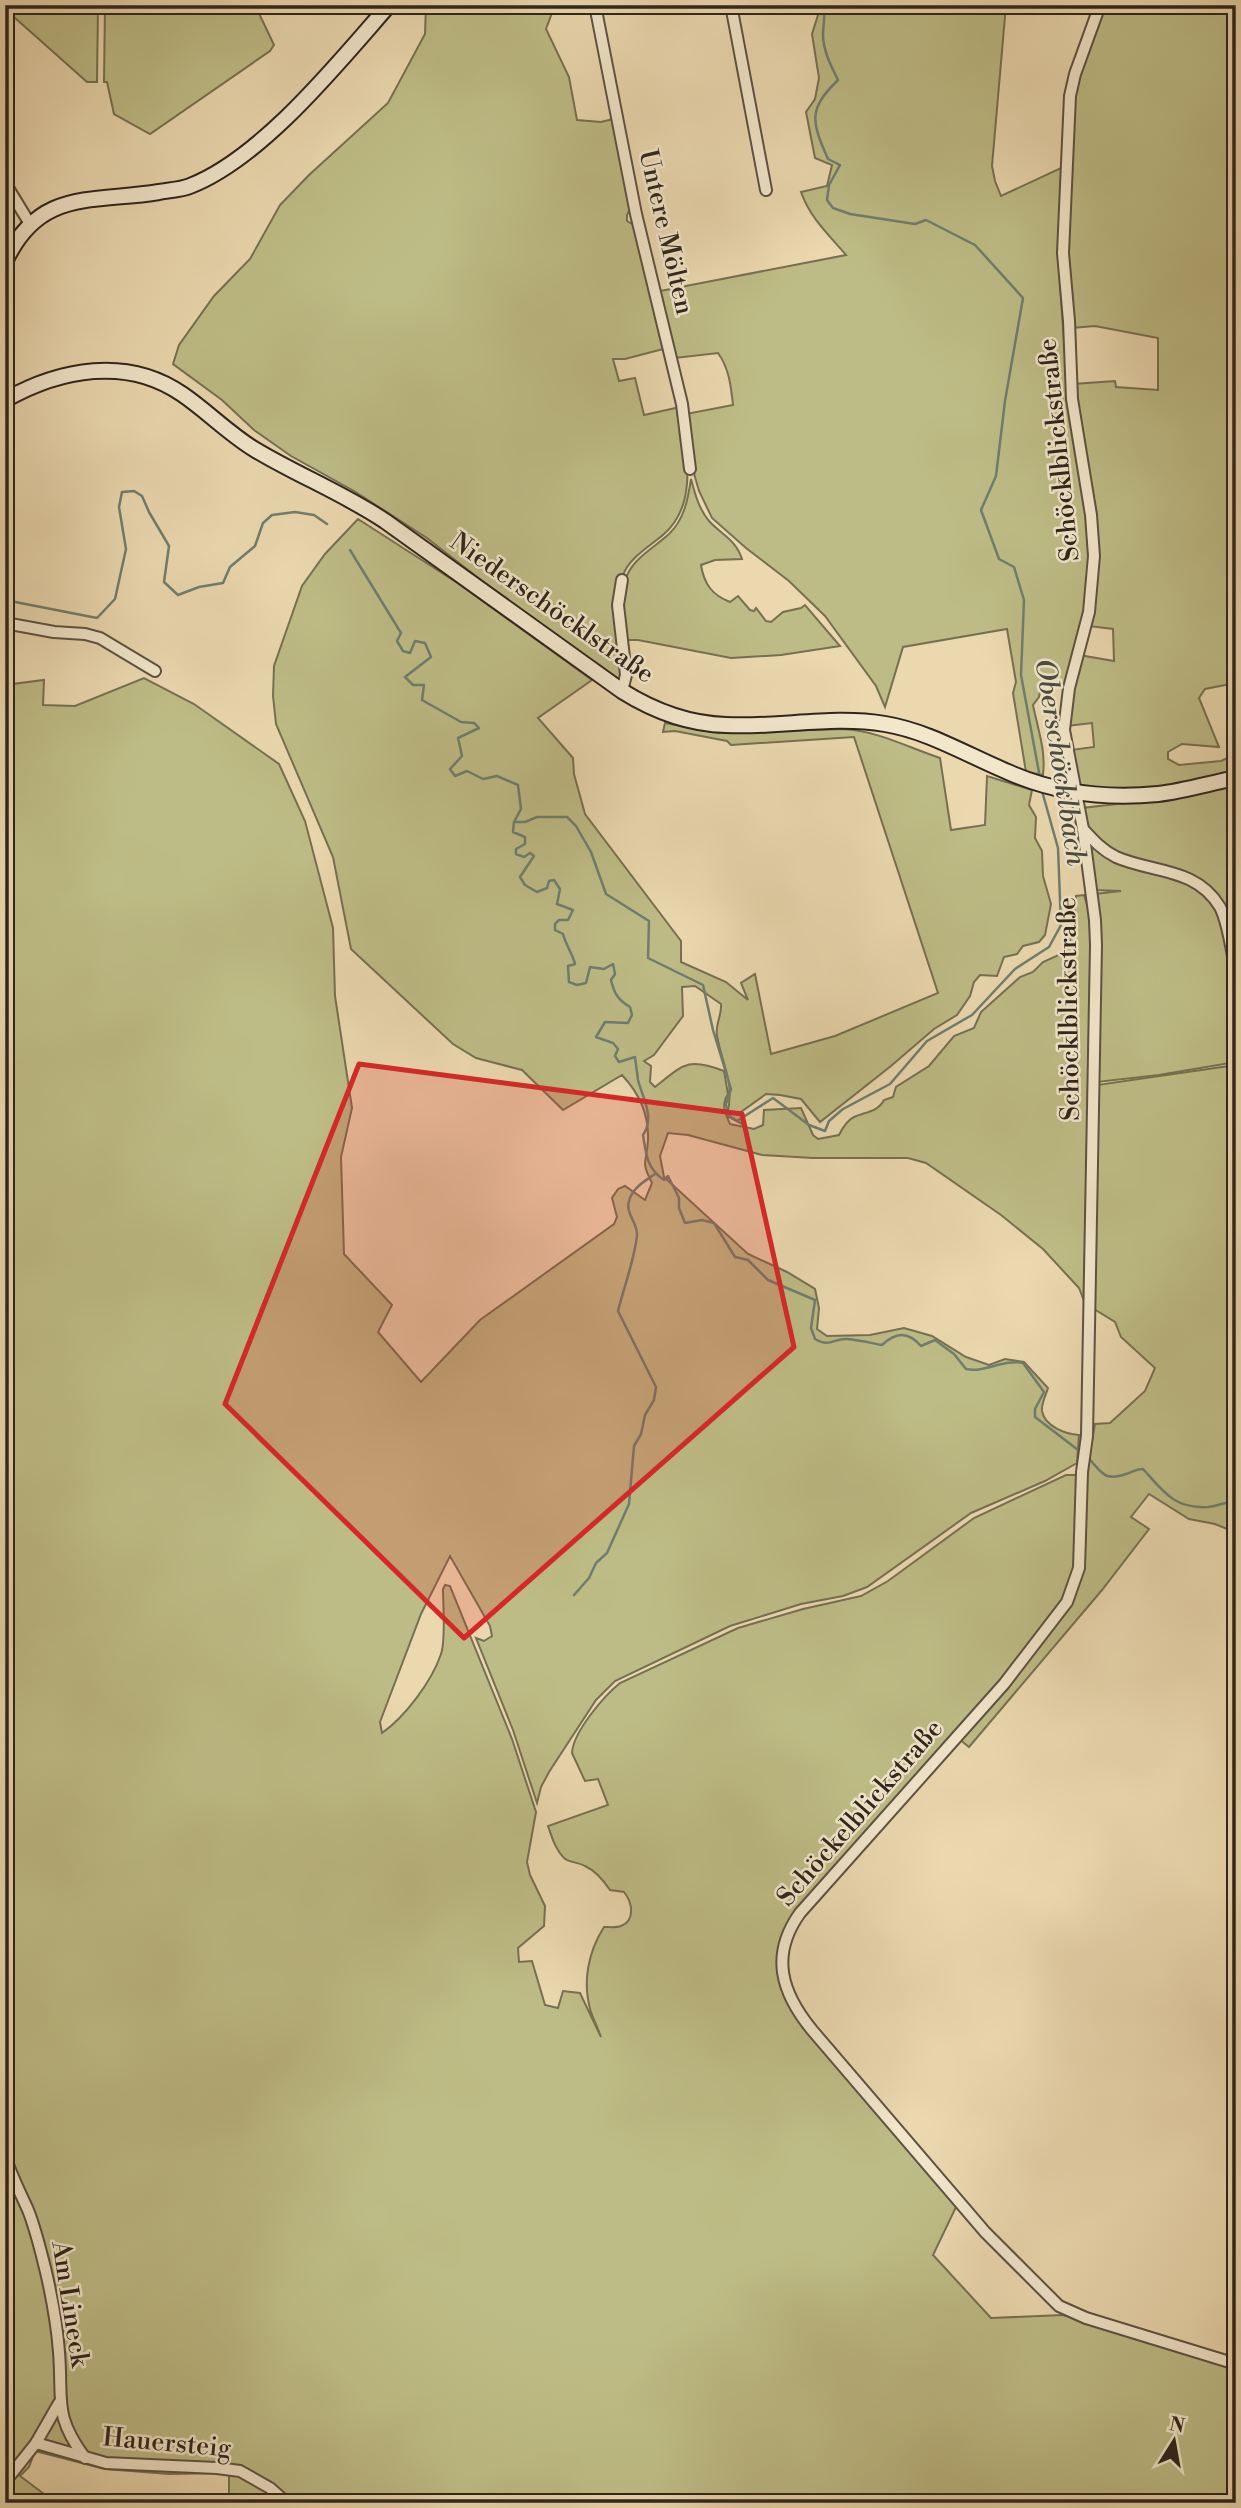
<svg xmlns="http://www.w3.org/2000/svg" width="1241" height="2508" font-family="'Libre Bodoni',serif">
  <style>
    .green { fill: #bebc86; stroke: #767052; stroke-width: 2 }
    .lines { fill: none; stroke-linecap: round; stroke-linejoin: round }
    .stream { stroke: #6e7e70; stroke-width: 2.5 }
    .minor-casing { stroke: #5d5242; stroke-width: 14 }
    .secondary-casing { stroke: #2e251d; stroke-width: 18 }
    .minor { stroke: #f2e6cb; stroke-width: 10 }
    .secondary { stroke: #f2e6cb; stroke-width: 14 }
    .marked { fill: #d62828; fill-opacity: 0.2; stroke: #d62828; stroke-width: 5; stroke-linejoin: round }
    .labels { text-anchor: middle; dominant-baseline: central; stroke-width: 5; stroke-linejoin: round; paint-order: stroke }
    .street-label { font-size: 26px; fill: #2e251d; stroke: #f2e6cb }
    .water-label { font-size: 28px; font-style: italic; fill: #484a40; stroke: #f2e6cb }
  </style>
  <rect width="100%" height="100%" fill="#ebd8af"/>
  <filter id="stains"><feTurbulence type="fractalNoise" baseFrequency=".00286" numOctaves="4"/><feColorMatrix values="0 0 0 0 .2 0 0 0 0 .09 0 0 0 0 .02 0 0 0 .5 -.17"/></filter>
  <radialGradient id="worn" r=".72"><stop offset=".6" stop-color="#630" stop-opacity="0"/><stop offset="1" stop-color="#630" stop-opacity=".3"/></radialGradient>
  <g class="green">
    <polygon points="5,5 98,5 97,82 87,82 5,9"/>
    <polygon points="105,5 255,5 274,45 270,51 150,134 114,114 107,82 104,82"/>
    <path d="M426 5H555L546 29 569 77 577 120 601 122 613 119 631 207 627 215V221L637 227 667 348 625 359H613L619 381 635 378 644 415 680 407C685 449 700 502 664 534 649 547 630 557 623 575 619 585 622 597 622 607 623 632 625 657 620 682L531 619 427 538 354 491 291 456 254 430 222 400 173 364 179 345 214 296 250 259 280 205 309 175 388 103 425 34Z"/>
    <path d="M815 5H834L837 11 849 5H1006L992 166 995 181 1001 196 1063 167 1058 253 1068 400 1086 515 1089 556 1084 611 1064 687 1042 683 1039 697 1033 705C1038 730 1046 750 1043 775L1026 772 1013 693 1016 682 1007 629 903 647 885 707 876 686 825 616 789 581 746 548 712 518 699 491 693 470 686 414 733 405C731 386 729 368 718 353L675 358 660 291 846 255C829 235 810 218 801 192L827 186 832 165 815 158 806 112 815 99 819 78 812 34 818 15Z"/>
    <polygon points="1102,5 1236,5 1236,683 1205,689 1199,698 1219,747 1182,744 1168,752 1168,759 1179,765 1221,761 1236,754 1236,951 1226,905 1213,898 1218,908 1236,979 1236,1062 1159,1075 1097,1082 1095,894 1121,891 1095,890 1082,808 1144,801 1121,791 1081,786 1078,783 1071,750 1094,747 1092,723 1066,726 1079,655 1114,661 1113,629 1088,626 1095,583 1073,384 1115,381 1116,387 1158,390 1158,338 1095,326 1072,328 1066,252 1075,87"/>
    <path d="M691 479C695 494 699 509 709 521 722 535 736 540 742 559L715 560 701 565C704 584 712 595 730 602L738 596 750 610 754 611 756 608 766 621 771 622 783 612 801 608 805 605 840 646 781 655 731 658 638 640H624C622 620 619 600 625 581 631 559 654 548 669 534 684 520 688 499 691 479Z"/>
    <path d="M358 519 459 584 592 680 538 718 573 758 574 774 585 814 681 941V962L726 982 748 1000 741 983 755 974 771 1054 835 1036 938 993 854 737 731 745 727 741 675 731 663 732 665 723 719 733 843 729C878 731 907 747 940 758L951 830 985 825 987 776 1032 790 1029 805 1036 817 1035 838 1042 851 1043 876 1051 904 1045 935 1039 942 1023 946 1017 954 1004 957 997 976 980 975 974 982 970 996 957 1015 934 1029 891 1066 820 1122 801 1099 780 1095 766 1094 741 1112 742 1124 727 1116C735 1081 723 1068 717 1036 715 1025 722 1015 721 1004L695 986 682 987 683 1016 654 1055 644 1061 651 1066 650 1082 655 1087C684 1064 688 1057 724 1071L728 1094C721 1105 725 1113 730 1124L754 1129 763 1125 764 1110 801 1108 813 1135 818 1139 839 1135C842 1129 847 1120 854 1117 865 1112 878 1112 884 1100L893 1097 896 1087 929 1066 954 1036 974 1028 981 1012 1020 977 1033 972 1043 962 1061 954 1069 943 1073 929 1076 896 1084 895 1091 918 1084 1301 1079 1288 1043 1249 1001 1215 926 1163 908 1158H813L762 1155 688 1135 668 1133 660 1156 664 1177 748 1254 787 1272 815 1289 819 1308 817 1329 827 1336 870 1335 904 1328 932 1336 966 1357 989 1365 1005 1359 1024 1362 1048 1388C1046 1395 1041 1404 1042 1411 1045 1427 1066 1434 1079 1435L1077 1463 1045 1481 971 1513 867 1587 843 1596 801 1604 730 1626 615 1681 596 1700 549 1772 541 1787 537 1803 513 1730 476 1638 484 1641 492 1636 490 1626 450 1556 421 1614 380 1722 382 1733C405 1717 432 1681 441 1654 446 1640 443 1605 443 1589L445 1585 450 1586 512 1739 536 1812 527 1862 530 1875 545 1906 544 1926 518 1948 519 1962 532 1961 545 2005 558 2008 563 1991 580 1993 601 2037C598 2029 594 2020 591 2012 582 1983 588 1952 604 1927 609 1927 616 1928 621 1926 636 1920 632 1902 624 1892L610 1890C604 1881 596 1871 585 1866 578 1862 570 1863 564 1858 555 1849 552 1837 548 1826L608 1805 598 1779 585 1781 572 1753C573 1732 604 1696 620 1683L738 1628 803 1609 861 1596 888 1581 974 1518 1066 1475H1077L1074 1575 1064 1600 1017 1662 797 1910C778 1938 778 1951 781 1984L957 2205 933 2255 991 2318 1063 2315 1236 2367V2503H229V2473L169 2474 105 2469 35 2451 29 2467 20 2476 56 2503H5V685L44 680 43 705 75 706 144 678 194 704 279 764 305 821 333 928 335 996 352 1108 341 1157 344 1254 392 1305 378 1332 421 1382 480 1320 614 1224 617 1217 612 1198 618 1189 625 1186 645 1200 652 1183C640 1160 647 1163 648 1140 649 1115 639 1093 622 1075L563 1110 522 1070 476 1058 453 1044 351 949 333 857 276 724 273 696 274 666 302 586 325 554Z"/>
    <polygon points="1236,1065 1236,1550 1231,1542 1232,1531 1215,1524 1189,1519 1149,1494 1131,1517 1149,1529 1102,1590 969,1747 959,1739 1023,1667 1074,1598 1081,1576 1086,1473 1095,1424 1110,1423 1145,1391 1155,1368 1121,1337 1115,1322 1094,1309 1097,1085"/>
  </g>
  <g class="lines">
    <g class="stream">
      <path d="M823 5C826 16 823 24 823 35 823 50 831 66 838 80 807 110 812 122 828 159L840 165 829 185 827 200 833 208 850 214 915 224 926 220 975 245 1023 298 1005 401 996 476 981 510 999 559 1014 567 1024 600 1021 675 1040 778"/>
      <path d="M350 550 401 633 397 641 403 651 410 653 415 641 425 643 431 657 405 677 413 685H424L422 700 461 722 474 723 479 728 458 738 462 756 450 769 455 776 467 771 483 779 497 776 518 785 521 809 514 822 513 832 525 837V844L516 849V854L524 857 530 853 534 856 520 877 525 885 537 892 547 888 549 881 554 880 560 889 557 904 573 910 568 920H559L555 924V930L563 934C565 943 574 957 575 964L568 966 569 982 577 985 586 983 590 967 604 969 613 964 615 974 611 980C614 993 618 1000 630 1007L632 1015 628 1023 605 1022 596 1037 613 1043 618 1049 615 1056 619 1062 635 1057C636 1064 637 1072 638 1080 643 1099 655 1117 643 1135 646 1154 647 1169 664 1180L668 1176 679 1198V1208L685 1223 702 1220 714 1223 735 1257 748 1260 768 1280 815 1300 811 1328 815 1339C831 1348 833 1338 847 1339 859 1340 871 1343 882 1345 896 1332 908 1331 921 1346L935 1340 954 1354 966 1369C985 1373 1003 1359 1023 1363L1044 1392 1035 1409V1417L1082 1453"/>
      <polyline points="5,600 97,618 115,599 126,549 119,507 122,492 134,491 142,496 149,512 169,546 164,582 178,595 199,587 223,583 230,567 255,546 263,523 272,515 295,512 314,515 327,524"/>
      <polyline points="514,822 525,822 537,817 567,817 576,826 591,852 606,894 649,921 648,958 703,985 713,1030 731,1089 726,1104 728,1115 737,1121 773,1098 809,1125 825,1131 829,1121 843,1109 890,1084 927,1041 972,1015 1015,969 1049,947 1061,925 1058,848 1042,791"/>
      <path d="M1087 1457C1102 1471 1102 1482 1126 1474 1133 1472 1135 1469 1143 1469 1164 1492 1174 1509 1208 1507 1218 1506 1226 1501 1236 1502"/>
      <path d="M574 1595 589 1578 596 1563 607 1553 629 1504 634 1446 641 1434 645 1415 654 1400 656 1387 618 1311C624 1287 634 1261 637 1236 638 1222 625 1214 629 1201 632 1188 645 1181 655 1174"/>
    </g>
    <defs>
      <g id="minor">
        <polyline points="595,5 636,214 682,404 690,469"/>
        <polyline points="731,5 766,190"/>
        <path d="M1100 5 1075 74 1070 96 1063 253 1069 321 1072 399 1091 515 1094 556 1089 612 1069 688 1064 730 1083 829 1095 920 1096 945 1087 1436 1082 1472 1079 1568 1067 1602 1004 1684 800 1913C770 1955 781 1992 812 2030L985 2232 1059 2306 1086 2318 1236 2364"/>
        <polyline points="5,183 30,224"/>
        <polyline points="5,623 54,632 85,634 100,638 155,671"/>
        <polyline points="622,691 626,675 618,605 622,580"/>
        <path d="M1083 829C1093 840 1102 850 1116 857 1152 873 1196 867 1220 907 1229 924 1231 951 1236 970"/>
        <path d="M5 2156C11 2175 20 2192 28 2210 36 2230 41 2252 46 2272 52 2298 57 2325 59 2352 63 2402 53 2414 85 2458"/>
        <polyline points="36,2443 106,2463 217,2468 240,2471 270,2488 287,2503"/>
        <polyline points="5,2482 36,2443 59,2403"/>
      </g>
      <g id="secondary">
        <path d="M5 262C39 188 92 203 159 192 169 190 180 190 190 186 262 158 338 63 389 5"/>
        <path d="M5 400C60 369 127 356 182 394 207 411 228 433 254 449 297 475 343 493 385 521L622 691C654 711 688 724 726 725 779 728 832 715 885 724 928 731 967 755 1008 772 1055 793 1107 799 1158 794 1184 791 1210 783 1236 778"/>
      </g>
    </defs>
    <use href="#minor" class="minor-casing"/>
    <use href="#secondary" class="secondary-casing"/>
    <use href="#minor" class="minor"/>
    <use href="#secondary" class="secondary"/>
  </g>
  <path class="marked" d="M359 1064 742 1114 794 1347 464 1638 225 1404Z"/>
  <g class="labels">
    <g class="street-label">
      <text transform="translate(666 232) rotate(77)">Untere Mölten</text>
      <text transform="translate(1059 450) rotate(-96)">Schöcklblickstraße</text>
      <text transform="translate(552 608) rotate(35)">Niederschöcklstraße</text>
      <text transform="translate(1069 1009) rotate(-91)">Schöcklblickstraße</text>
      <text transform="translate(860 1813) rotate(-49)">Schöckelblickstraße</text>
      <text transform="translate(70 2304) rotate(81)">Am Lineck</text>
      <text transform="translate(167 2443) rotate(5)">Hauersteig</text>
    </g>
    <g class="water-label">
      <text transform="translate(1060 762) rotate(81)">Oberschöcklbach</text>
    </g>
  </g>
  <rect width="1241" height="2508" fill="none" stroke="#ebd8af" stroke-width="28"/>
  <rect x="7" y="7" width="1227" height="2494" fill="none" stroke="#2e251d" stroke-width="3.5"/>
  <rect x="14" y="14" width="1213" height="2480" fill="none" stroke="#2e251d" stroke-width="2"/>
  <g transform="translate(1174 2441) rotate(11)" stroke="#f2e6cb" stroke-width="5" paint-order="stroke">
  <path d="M0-5L12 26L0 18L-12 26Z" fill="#2e251d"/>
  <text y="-10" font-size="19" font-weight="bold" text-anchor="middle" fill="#2e251d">N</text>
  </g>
  <rect width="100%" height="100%" filter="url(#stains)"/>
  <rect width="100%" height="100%" fill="url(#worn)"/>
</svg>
